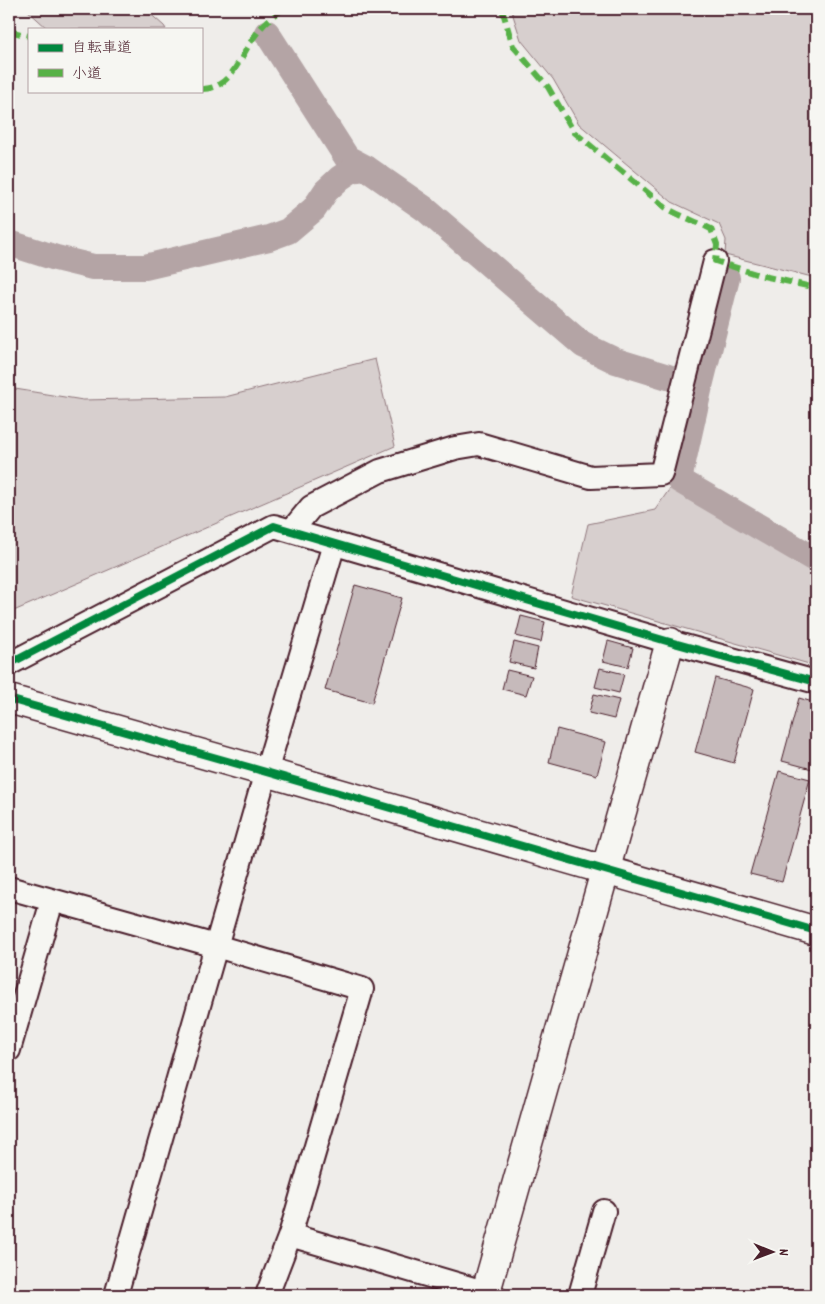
<svg xmlns="http://www.w3.org/2000/svg" width="825" height="1304" font-family="Dekko,'Klee One',sans-serif">
  <style>
    .green { fill: #d7cfce; stroke: #90777c }
    .lines { fill: none; stroke-linecap: round; stroke-linejoin: round }
    .canal { stroke: #b4a4a5; stroke-width: 26 }
    .building { fill: #c6babb; stroke: #4a1f2b }
    .minor-casing { stroke: #4a1f2b; stroke-width: 26 }
    .tertiary-casing { stroke: #4a1f2b; stroke-width: 31 }
    .minor { stroke: #f6f6f2; stroke-width: 22 }
    .tertiary { stroke: #f6f6f2; stroke-width: 28 }
    .quiet { stroke: #57b146; stroke-width: 6; stroke-dasharray: 12 6; stroke-linecap: butt }
    .cycleway-casing { stroke: #f6f6f2; stroke-width: 11 }
    .cycleway { stroke: #00873e; stroke-width: 8 }
  </style>
  <rect width="100%" height="100%" fill="#efedea"/>
  <filter id="ink" filterUnits="userSpaceOnUse"><feTurbulence type="fractalNoise" baseFrequency=".02" numOctaves="2"/><feDisplacementMap in="SourceGraphic" scale="10" xChannelSelector="R" yChannelSelector="G"/><feConvolveMatrix kernelMatrix="1 2 1 2 8 2 1 2 1" color-interpolation-filters="sRGB"/></filter>
  <g filter="url(#ink)">
    <g class="green">
      <polygon points="26,9 145,9 164,26 166,29 48,29"/>
      <polygon points="511,9 816,9 816,113 814,118 816,121 816,278 725,255 726,240 719,224 672,202 579,124 553,79 521,40"/>
      <polygon points="375,359 395,446 9,613 9,388 83,400 225,397"/>
      <polygon points="673,484 816,568 816,666 571,596 588,524 655,510"/>
    </g>
    <g class="lines">
      <g class="canal">
        <polyline points="267,33 347,158 366,168 425,209 583,345 616,361 668,377"/>
        <polyline points="9,243 56,258 93,267 145,267 269,238 288,231 314,209 326,191 340,178 352,170 366,168"/>
        <polyline points="727,278 700,386 679,480 816,560"/>
      </g>
    </g>
    <g class="building">
      <polygon points="355,585 402,598 372,703 325,690"/>
      <polygon points="521,616 545,622 541,642 516,636"/>
      <polygon points="608,641 633,648 628,667 603,661"/>
      <polygon points="514,642 538,648 534,668 509,662"/>
      <polygon points="600,668 624,674 619,693 595,687"/>
      <polygon points="507,670 532,676 526,695 502,689"/>
      <polygon points="715,678 754,689 734,763 695,752"/>
      <polygon points="594,694 619,700 614,719 589,713"/>
      <polygon points="799,698 816,703 816,770 782,761"/>
      <polygon points="557,729 606,742 597,775 549,762"/>
      <polygon points="779,771 810,779 782,882 750,874"/>
    </g>
    <g class="lines">
      <defs>
        <g id="minor">
          <polyline points="292,530 311,507 380,471 455,448 479,444 591,477 661,474 715,261"/>
          <polyline points="9,664 274,526 670,642 816,682"/>
          <polyline points="9,888 216,946 362,989 290,1235 267,1295"/>
          <polyline points="9,1050 52,901"/>
          <polyline points="290,1235 494,1295"/>
          <polyline points="116,1295 266,772 334,544"/>
          <polyline points="580,1295 604,1211"/>
        </g>
        <g id="tertiary">
          <polyline points="9,699 266,772 816,931"/>
          <polyline points="485,1295 670,642"/>
        </g>
      </defs>
      <use href="#minor" class="minor-casing"/>
      <use href="#tertiary" class="tertiary-casing"/>
      <use href="#minor" class="minor"/>
      <use href="#tertiary" class="tertiary"/>
      <g class="quiet">
        <path d="M502 9 513 46 548 87 574 132 665 207C679 216 696 221 711 229L717 245 715 261 759 275 816 288"/>
        <polyline points="9,31 29,36"/>
        <path d="M201 89C233 90 241 52 257 33 264 23 273 16 283 9"/>
      </g>
      <defs>
        <g id="cycleway">
          <polyline points="9,664 274,526 670,642 816,682"/>
          <polyline points="9,699 266,772 816,931"/>
        </g>
      </defs>
      <use href="#cycleway" class="cycleway-casing"/>
      <use href="#cycleway" class="cycleway"/>
    </g>
  </g>
  <rect width="825" height="1304" fill="none" stroke="#f6f6f2" stroke-width="30"/>
  <rect x="15" y="15" width="795" height="1274" fill="none" stroke="#4a1f2b" stroke-width="2" filter="url(#ink)"/>
  <rect x="28" y="28" width="175" height="65" fill="#f6f6f2" stroke="#b1a0a2"/>
  <rect x="38" y="44" width="25" height="8" fill="#00873e" stroke="#b1a0a2"/>
  <text x="72" y="52" font-size="15" fill="#4a1f2b">自転車道</text>
  <rect x="38" y="69" width="25" height="8" fill="#57b146" stroke="#b1a0a2"/>
  <text x="72" y="78" font-size="15" fill="#4a1f2b">小道</text>
  <g transform="translate(772 1252) rotate(91)" stroke="#f6f6f2" stroke-width="4" paint-order="stroke">
  <path d="M0-4L9 19L0 12L-9 19Z" fill="#4a1f2b"/>
  <text y="-8" font-size="14" font-weight="bold" text-anchor="middle" fill="#4a1f2b">N</text>
  </g>
</svg>
